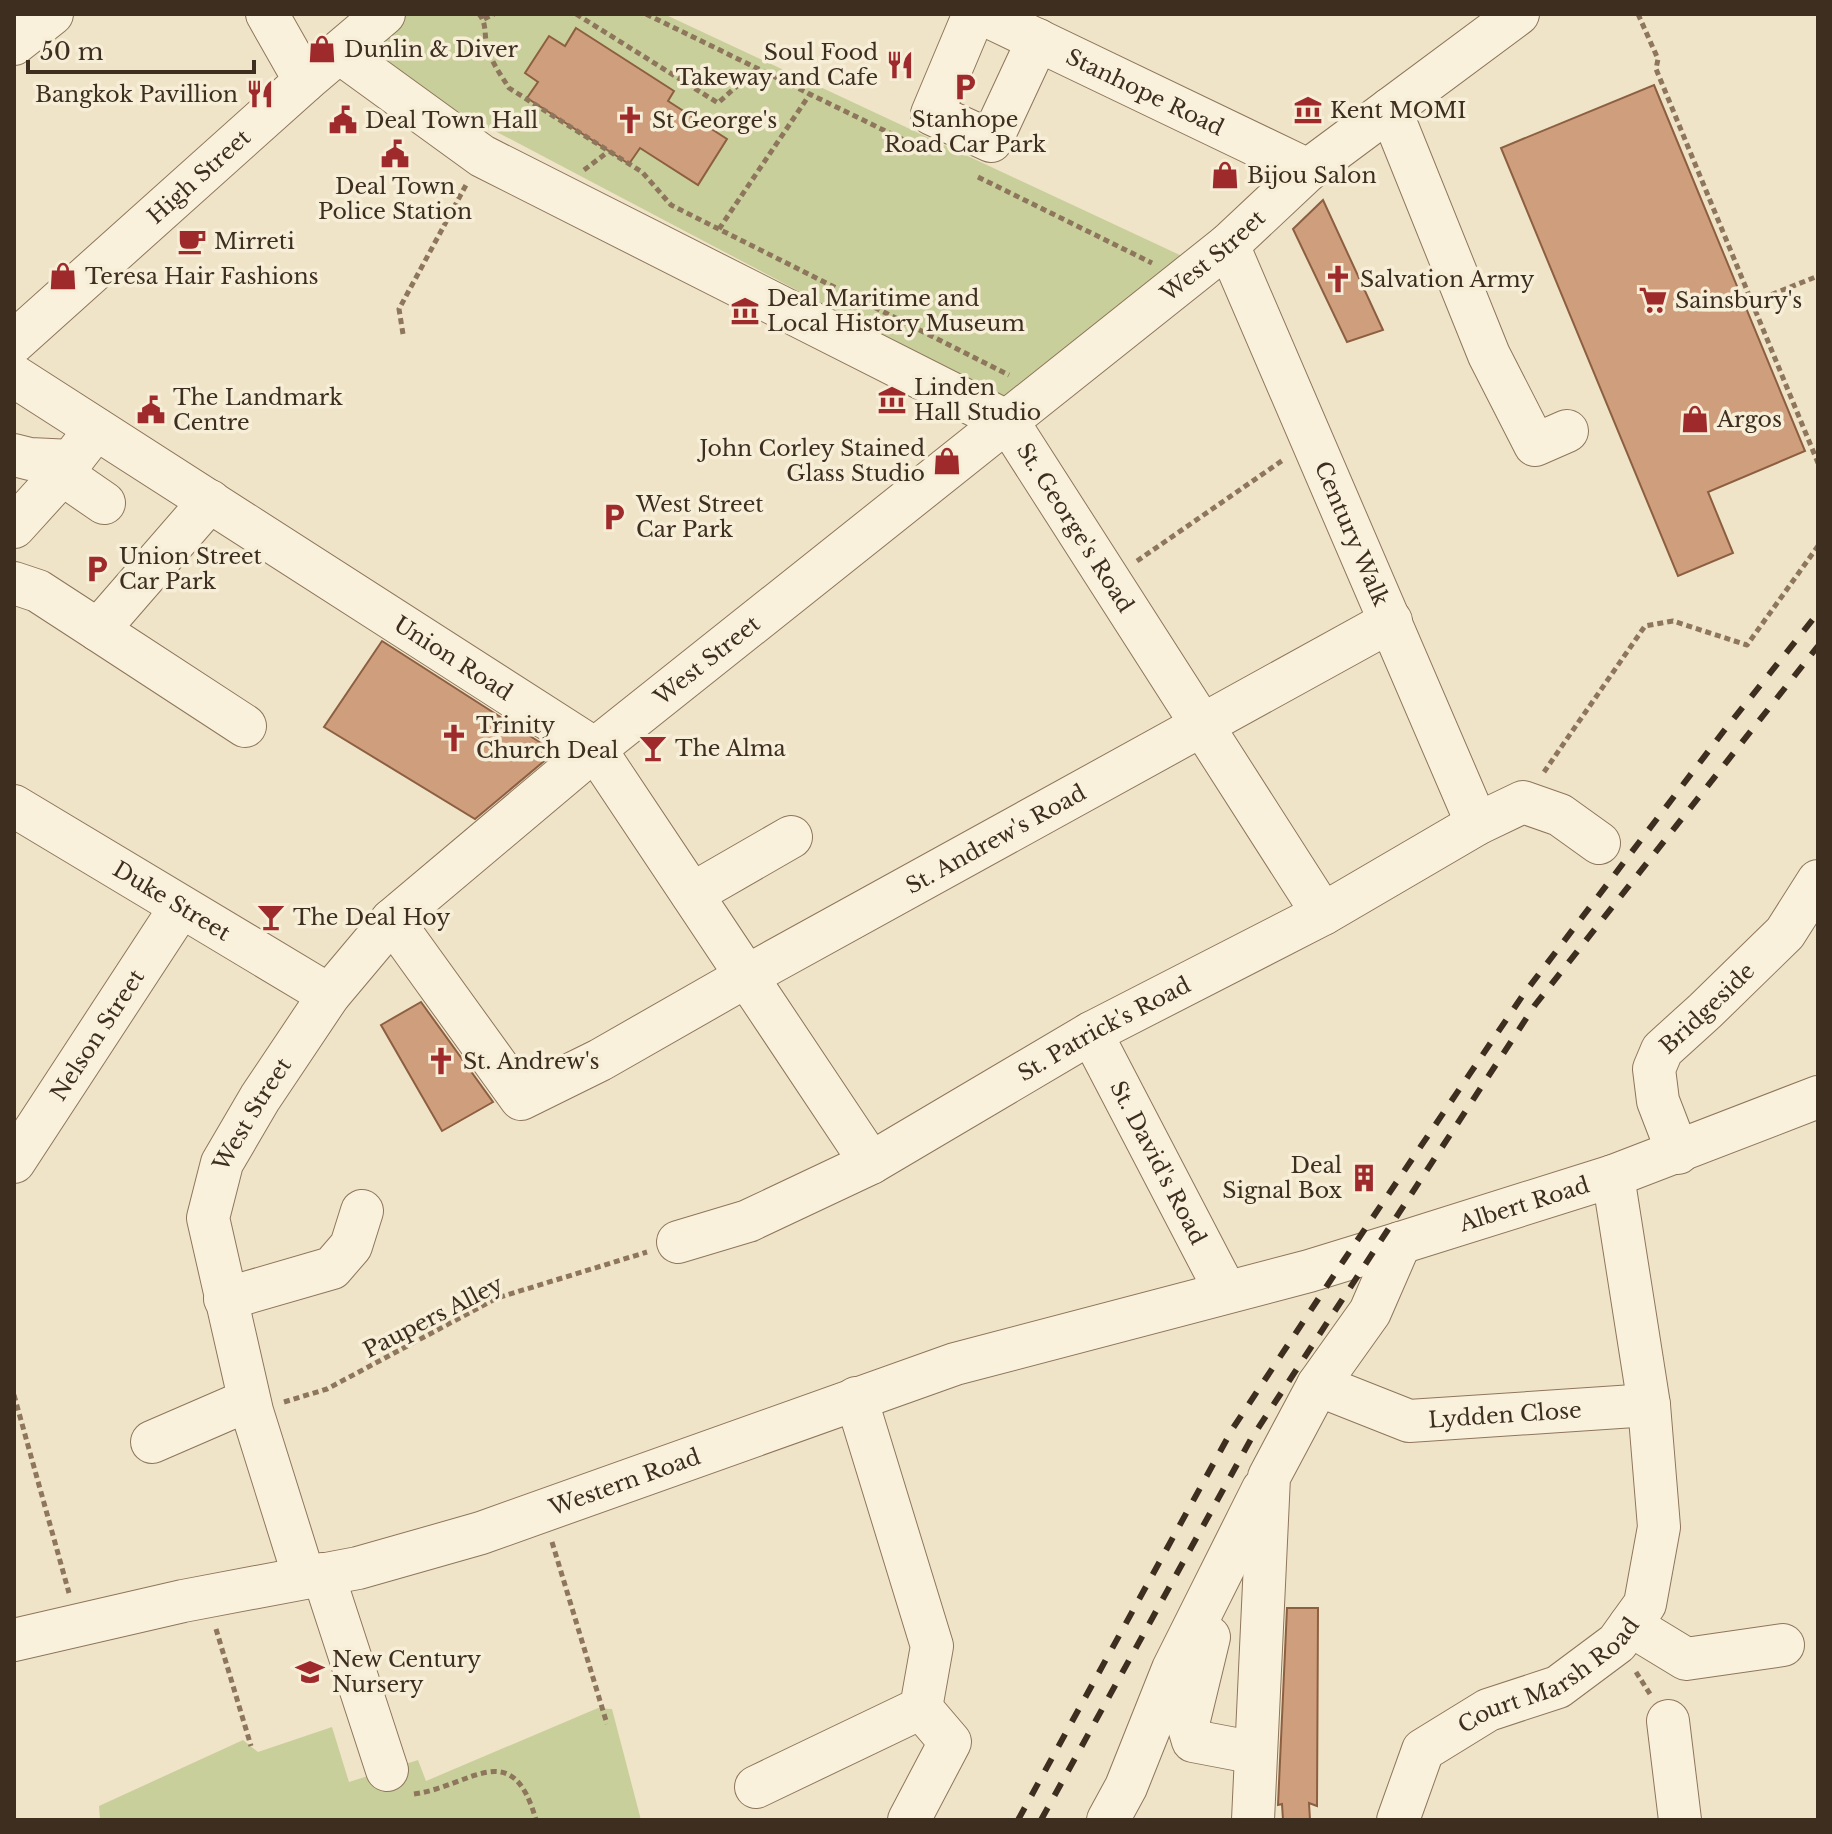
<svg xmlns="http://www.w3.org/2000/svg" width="1832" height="1834" font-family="'Libre Baskerville',serif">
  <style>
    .green { fill: #c9cf9b }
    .building { fill: #cf9f7d; stroke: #8d5f41; stroke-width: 2 }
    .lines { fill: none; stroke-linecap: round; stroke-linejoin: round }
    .minor-casing { stroke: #8d765c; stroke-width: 44 }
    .path { stroke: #8d765c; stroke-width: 5; stroke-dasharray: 6 4; stroke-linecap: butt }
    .minor { stroke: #faf1dc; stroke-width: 42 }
    .rail { stroke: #3d2e20; stroke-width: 6; stroke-dasharray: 14 14; stroke-linecap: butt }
    .labels { text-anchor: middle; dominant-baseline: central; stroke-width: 7; stroke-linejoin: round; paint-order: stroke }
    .poi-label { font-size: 22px; fill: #3d2e20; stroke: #f7eed8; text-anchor: start }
    .street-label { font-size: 22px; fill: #3d2e20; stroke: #f7eed8 }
  </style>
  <rect width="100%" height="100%" fill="#f0e4c8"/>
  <g class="green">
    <polygon points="404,14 664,14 1182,256 1009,402 423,93 365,49"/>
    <polygon points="598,1708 612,1709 641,1820 100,1820 99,1806 243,1740 258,1752 332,1727 349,1782 418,1760 426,1781"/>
  </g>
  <g class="building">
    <polygon points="576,28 674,91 668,101 727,139 698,185 640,148 629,164 527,98 538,82 525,73 549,36 565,46"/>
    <polygon points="1654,85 1805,451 1708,492 1733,553 1678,576 1501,148"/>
    <polygon points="1323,200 1383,330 1347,342 1293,229"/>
    <polygon points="382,641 555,752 475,819 324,727"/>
    <polygon points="421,1002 493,1102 442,1131 381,1025"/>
    <polygon points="1287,1608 1318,1608 1317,1806 1309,1803 1310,1820 1283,1820 1282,1804 1278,1805"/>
  </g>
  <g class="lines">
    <defs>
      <g id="minor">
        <polyline points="267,14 305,81"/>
        <polyline points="974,14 932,114 991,141 1038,40"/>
        <path id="s1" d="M983 14 1308 170"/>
        <polyline points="14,44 52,14"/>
        <path id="s2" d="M340 53 482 156 1008 422 1323 914"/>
        <polyline points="1390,109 1489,355 1535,445 1567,431"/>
        <path id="s3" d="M1228 245 1477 824"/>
        <path id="s4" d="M14 342 305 81 384 14"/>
        <path id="s5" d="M14 376 595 749 871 1163"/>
        <polyline points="14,455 30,459 72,461"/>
        <polyline points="62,474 104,503"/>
        <polyline points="14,527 54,483 96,429"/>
        <polyline points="14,583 38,591 98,630 210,501"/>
        <polyline points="98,630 245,726"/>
        <path id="s6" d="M14 806 329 995"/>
        <polyline points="692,894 791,837"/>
        <path id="s7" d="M392 920 521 1099 600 1060 747 976 1391 621"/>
        <path id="s8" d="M1091 1033 1226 1292"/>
        <path id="s9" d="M1678 1153 1658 1101 1654 1069 1662 1050 1705 1011 1785 933 1818 881"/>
        <path id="s10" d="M14 1162 180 908"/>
        <path id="s11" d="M678 1242 748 1221 871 1163 1091 1033 1323 914 1477 824 1523 802 1560 815 1599 843"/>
        <polyline points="225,1299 332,1268 351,1246 362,1211"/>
        <path id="s12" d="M1318 1385 1409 1421 1649 1405"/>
        <polyline points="152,1442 249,1400"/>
        <polyline points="323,1574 387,1770"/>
        <path id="s13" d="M304 1577 252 1411 208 1218 222 1163 260 1098 329 995 392 920 595 749 1228 245 1308 170 1518 14"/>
        <polyline points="1630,1625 1686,1659 1783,1645"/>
        <polyline points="1209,1637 1188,1724 1193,1741 1256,1753"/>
        <path id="s14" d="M14 1640 183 1601 358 1568 481 1533 955 1364 1309 1271 1400 1243 1613 1176 1818 1097"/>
        <polyline points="1668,1721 1680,1820"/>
        <polyline points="756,1787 921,1708 932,1646 856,1398"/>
        <polyline points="909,1820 950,1742 921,1708"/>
        <polyline points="1108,1820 1126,1787 1173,1669 1263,1489"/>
        <polyline points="1253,1820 1269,1477 1318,1385 1370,1312 1400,1243"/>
        <path id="s15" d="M1398 1820 1423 1750 1488 1710 1558 1687 1617 1643 1645 1604 1659 1527 1649 1405 1613 1176"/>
      </g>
    </defs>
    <use href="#minor" class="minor-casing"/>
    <g class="path">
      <path d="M479 14C487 23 484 35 487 46 491 62 501 75 509 88L642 172 671 205 1009 375"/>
      <polyline points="576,14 718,103 756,69"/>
      <polyline points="646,14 908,142"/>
      <polyline points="1638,14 1658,59 1656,69 1818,463"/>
      <polyline points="484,19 494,14"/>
      <polyline points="584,170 609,151"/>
      <polyline points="978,177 1152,263"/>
      <polyline points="719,229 810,94"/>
      <polyline points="1753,302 1818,276"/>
      <polyline points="403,334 399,309 466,185"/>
      <polyline points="1137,561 1283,460"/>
      <polyline points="1544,772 1645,626 1673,621 1747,645 1818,546"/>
      <polyline points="14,1395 69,1593"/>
      <polyline points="284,1402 327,1389 497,1298 647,1252"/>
      <polyline points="552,1542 607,1724"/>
      <polyline points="216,1629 251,1746"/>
      <polyline points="1636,1672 1650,1694"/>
      <path d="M414 1794C472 1786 512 1735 536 1820"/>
    </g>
    <use href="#minor" class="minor"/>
    <g class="rail">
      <polyline points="1018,1820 1233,1428 1344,1260 1523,995 1723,732 1818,613"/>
      <polyline points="1041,1820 1251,1439 1535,1005 1818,646"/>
    </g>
  </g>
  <defs>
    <symbol id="shop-bare" viewBox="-9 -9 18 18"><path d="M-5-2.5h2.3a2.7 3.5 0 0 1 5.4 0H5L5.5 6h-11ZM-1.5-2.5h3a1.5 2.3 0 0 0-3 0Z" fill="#9e2a2b" stroke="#f7eed8" stroke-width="2.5" paint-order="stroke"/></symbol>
    <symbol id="restaurant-bare" viewBox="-9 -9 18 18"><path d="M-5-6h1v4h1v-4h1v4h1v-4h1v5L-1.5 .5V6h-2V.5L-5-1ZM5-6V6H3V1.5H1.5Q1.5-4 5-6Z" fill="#9e2a2b" stroke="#f7eed8" stroke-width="2.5" paint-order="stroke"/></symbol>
    <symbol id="parking-bare" viewBox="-9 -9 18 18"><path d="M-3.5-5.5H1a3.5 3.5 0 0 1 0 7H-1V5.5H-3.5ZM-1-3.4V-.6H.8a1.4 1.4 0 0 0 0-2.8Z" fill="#9e2a2b" stroke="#f7eed8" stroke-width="2.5" paint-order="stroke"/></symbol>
    <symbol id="museum-bare" viewBox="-9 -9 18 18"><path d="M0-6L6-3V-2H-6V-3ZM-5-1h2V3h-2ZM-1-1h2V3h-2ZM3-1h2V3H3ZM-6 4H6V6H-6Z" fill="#9e2a2b" stroke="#f7eed8" stroke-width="2.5" paint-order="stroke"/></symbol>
    <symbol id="civic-bare" viewBox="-9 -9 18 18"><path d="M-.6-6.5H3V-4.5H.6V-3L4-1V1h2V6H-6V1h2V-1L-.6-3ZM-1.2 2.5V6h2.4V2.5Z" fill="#9e2a2b" stroke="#f7eed8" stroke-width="2.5" paint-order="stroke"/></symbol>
    <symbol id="church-bare" viewBox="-9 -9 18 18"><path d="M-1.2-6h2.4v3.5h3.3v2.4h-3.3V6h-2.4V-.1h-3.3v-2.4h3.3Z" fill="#9e2a2b" stroke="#f7eed8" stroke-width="2.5" paint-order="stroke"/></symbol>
    <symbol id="cafe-bare" viewBox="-9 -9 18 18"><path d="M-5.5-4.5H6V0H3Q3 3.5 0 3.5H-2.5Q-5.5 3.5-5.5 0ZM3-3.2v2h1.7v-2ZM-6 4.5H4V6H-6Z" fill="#9e2a2b" stroke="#f7eed8" stroke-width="2.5" paint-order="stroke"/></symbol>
    <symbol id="supermarket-bare" viewBox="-9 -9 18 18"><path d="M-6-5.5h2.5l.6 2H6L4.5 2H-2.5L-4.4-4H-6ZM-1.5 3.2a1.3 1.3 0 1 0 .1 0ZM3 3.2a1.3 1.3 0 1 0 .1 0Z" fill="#9e2a2b" stroke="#f7eed8" stroke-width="2.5" paint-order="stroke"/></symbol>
    <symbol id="bar-bare" viewBox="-9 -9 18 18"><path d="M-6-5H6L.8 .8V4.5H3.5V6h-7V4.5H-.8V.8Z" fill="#9e2a2b" stroke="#f7eed8" stroke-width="2.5" paint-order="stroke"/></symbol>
    <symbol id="building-bare" viewBox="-9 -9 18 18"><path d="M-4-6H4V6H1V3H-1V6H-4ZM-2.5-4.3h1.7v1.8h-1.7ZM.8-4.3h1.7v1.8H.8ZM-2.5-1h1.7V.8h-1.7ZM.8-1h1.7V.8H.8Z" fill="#9e2a2b" stroke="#f7eed8" stroke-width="2.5" paint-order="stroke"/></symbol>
    <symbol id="school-bare" viewBox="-9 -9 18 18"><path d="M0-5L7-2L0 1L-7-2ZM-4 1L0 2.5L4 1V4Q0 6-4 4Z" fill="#9e2a2b" stroke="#f7eed8" stroke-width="2.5" paint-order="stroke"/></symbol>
  </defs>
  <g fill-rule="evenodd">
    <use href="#shop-bare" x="302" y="29" width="40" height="40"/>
    <use href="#restaurant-bare" x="880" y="45" width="40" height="40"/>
    <use href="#parking-bare" x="945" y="67" width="40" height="40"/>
    <use href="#restaurant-bare" x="240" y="74" width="40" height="40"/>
    <use href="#museum-bare" x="1288" y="90" width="40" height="40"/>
    <use href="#civic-bare" x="323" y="100" width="40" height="40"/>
    <use href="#church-bare" x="610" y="100" width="40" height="40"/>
    <use href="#civic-bare" x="375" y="134" width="40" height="40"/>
    <use href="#shop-bare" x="1205" y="155" width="40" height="40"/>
    <use href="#cafe-bare" x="172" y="221" width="40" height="40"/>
    <use href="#shop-bare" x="43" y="256" width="40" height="40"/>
    <use href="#church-bare" x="1318" y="259" width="40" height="40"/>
    <use href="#supermarket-bare" x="1633" y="280" width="40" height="40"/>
    <use href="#museum-bare" x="725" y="291" width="40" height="40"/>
    <use href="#museum-bare" x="872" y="380" width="40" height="40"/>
    <use href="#civic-bare" x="131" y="390" width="40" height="40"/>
    <use href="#shop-bare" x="1675" y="399" width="40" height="40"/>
    <use href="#shop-bare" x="927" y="441" width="40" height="40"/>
    <use href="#parking-bare" x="594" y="497" width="40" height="40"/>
    <use href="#parking-bare" x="77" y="549" width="40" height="40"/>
    <use href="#church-bare" x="434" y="718" width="40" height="40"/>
    <use href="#bar-bare" x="633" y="728" width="40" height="40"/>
    <use href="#bar-bare" x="251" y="897" width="40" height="40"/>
    <use href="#church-bare" x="421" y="1041" width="40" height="40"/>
    <use href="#building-bare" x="1344" y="1158" width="40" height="40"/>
    <use href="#school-bare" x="290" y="1652" width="40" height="40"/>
  </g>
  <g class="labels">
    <g class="poi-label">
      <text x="344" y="49">Dunlin &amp; Diver</text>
      <text x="878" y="52" text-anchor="end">Soul Food<tspan x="878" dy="25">Takeway and Cafe</tspan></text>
      <text x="238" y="94" text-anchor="end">Bangkok Pavillion</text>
      <text x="1330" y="110">Kent MOMI</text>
      <text x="965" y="119" text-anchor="middle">Stanhope<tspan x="965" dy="25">Road Car Park</tspan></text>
      <text x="365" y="120">Deal Town Hall</text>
      <text x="652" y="120">St George's</text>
      <text x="1247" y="175">Bijou Salon</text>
      <text x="395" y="186" text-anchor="middle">Deal Town<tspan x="395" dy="25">Police Station</tspan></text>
      <text x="214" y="241">Mirreti</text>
      <text x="85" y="276">Teresa Hair Fashions</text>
      <text x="1360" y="279">Salvation Army</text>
      <text x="767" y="298">Deal Maritime and<tspan x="767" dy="25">Local History Museum</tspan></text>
      <text x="1675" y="300">Sainsbury's</text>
      <text x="914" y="387">Linden<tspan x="914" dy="25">Hall Studio</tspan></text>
      <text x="173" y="397">The Landmark<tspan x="173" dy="25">Centre</tspan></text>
      <text x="1717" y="419">Argos</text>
      <text x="925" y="448" text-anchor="end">John Corley Stained<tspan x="925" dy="25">Glass Studio</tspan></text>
      <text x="636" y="504">West Street<tspan x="636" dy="25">Car Park</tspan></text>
      <text x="119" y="556">Union Street<tspan x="119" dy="25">Car Park</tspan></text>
      <text x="476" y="725">Trinity<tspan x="476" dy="25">Church Deal</tspan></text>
      <text x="675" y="748">The Alma</text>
      <text x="293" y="917">The Deal Hoy</text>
      <text x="463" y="1061">St. Andrew's</text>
      <text x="1342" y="1165" text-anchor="end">Deal<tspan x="1342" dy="25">Signal Box</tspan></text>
      <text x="332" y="1659">New Century<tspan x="332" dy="25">Nursery</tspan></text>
    </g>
    <g class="street-label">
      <text stroke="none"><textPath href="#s1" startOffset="180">Stanhope Road</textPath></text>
      <text stroke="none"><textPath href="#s4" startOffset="248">High Street</textPath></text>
      <text stroke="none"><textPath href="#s13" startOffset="1782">West Street</textPath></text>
      <text stroke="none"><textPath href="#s2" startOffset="890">St. George's Road</textPath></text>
      <text stroke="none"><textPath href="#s3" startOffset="314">Century Walk</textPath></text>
      <text stroke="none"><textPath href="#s5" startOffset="522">Union Road</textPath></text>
      <text stroke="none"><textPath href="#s13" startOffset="1134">West Street</textPath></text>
      <text stroke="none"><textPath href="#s7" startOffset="762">St. Andrew's Road</textPath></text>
      <text stroke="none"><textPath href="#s6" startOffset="184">Duke Street</textPath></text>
      <text stroke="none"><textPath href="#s9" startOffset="170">Bridgeside</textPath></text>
      <text stroke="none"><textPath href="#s11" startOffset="478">St. Patrick's Road</textPath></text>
      <text stroke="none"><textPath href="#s10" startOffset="152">Nelson Street</textPath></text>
      <text stroke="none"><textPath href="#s13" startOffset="486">West Street</textPath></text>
      <text stroke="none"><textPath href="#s8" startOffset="146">St. David's Road</textPath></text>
      <text stroke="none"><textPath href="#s14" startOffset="1574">Albert Road</textPath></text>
      <text transform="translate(433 1317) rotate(-27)">Paupers Alley</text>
      <text stroke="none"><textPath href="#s12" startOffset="194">Lydden Close</textPath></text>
      <text stroke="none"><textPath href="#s14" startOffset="632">Western Road</textPath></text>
      <text stroke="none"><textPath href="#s15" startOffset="222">Court Marsh Road</textPath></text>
    </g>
  </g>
  <rect width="1832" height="1834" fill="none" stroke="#3d2e20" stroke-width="32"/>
  <path d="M28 60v12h226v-12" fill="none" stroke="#3d2e20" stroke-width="4"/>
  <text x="40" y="60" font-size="24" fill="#3d2e20" stroke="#f7eed8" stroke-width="6" paint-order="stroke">50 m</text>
</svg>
